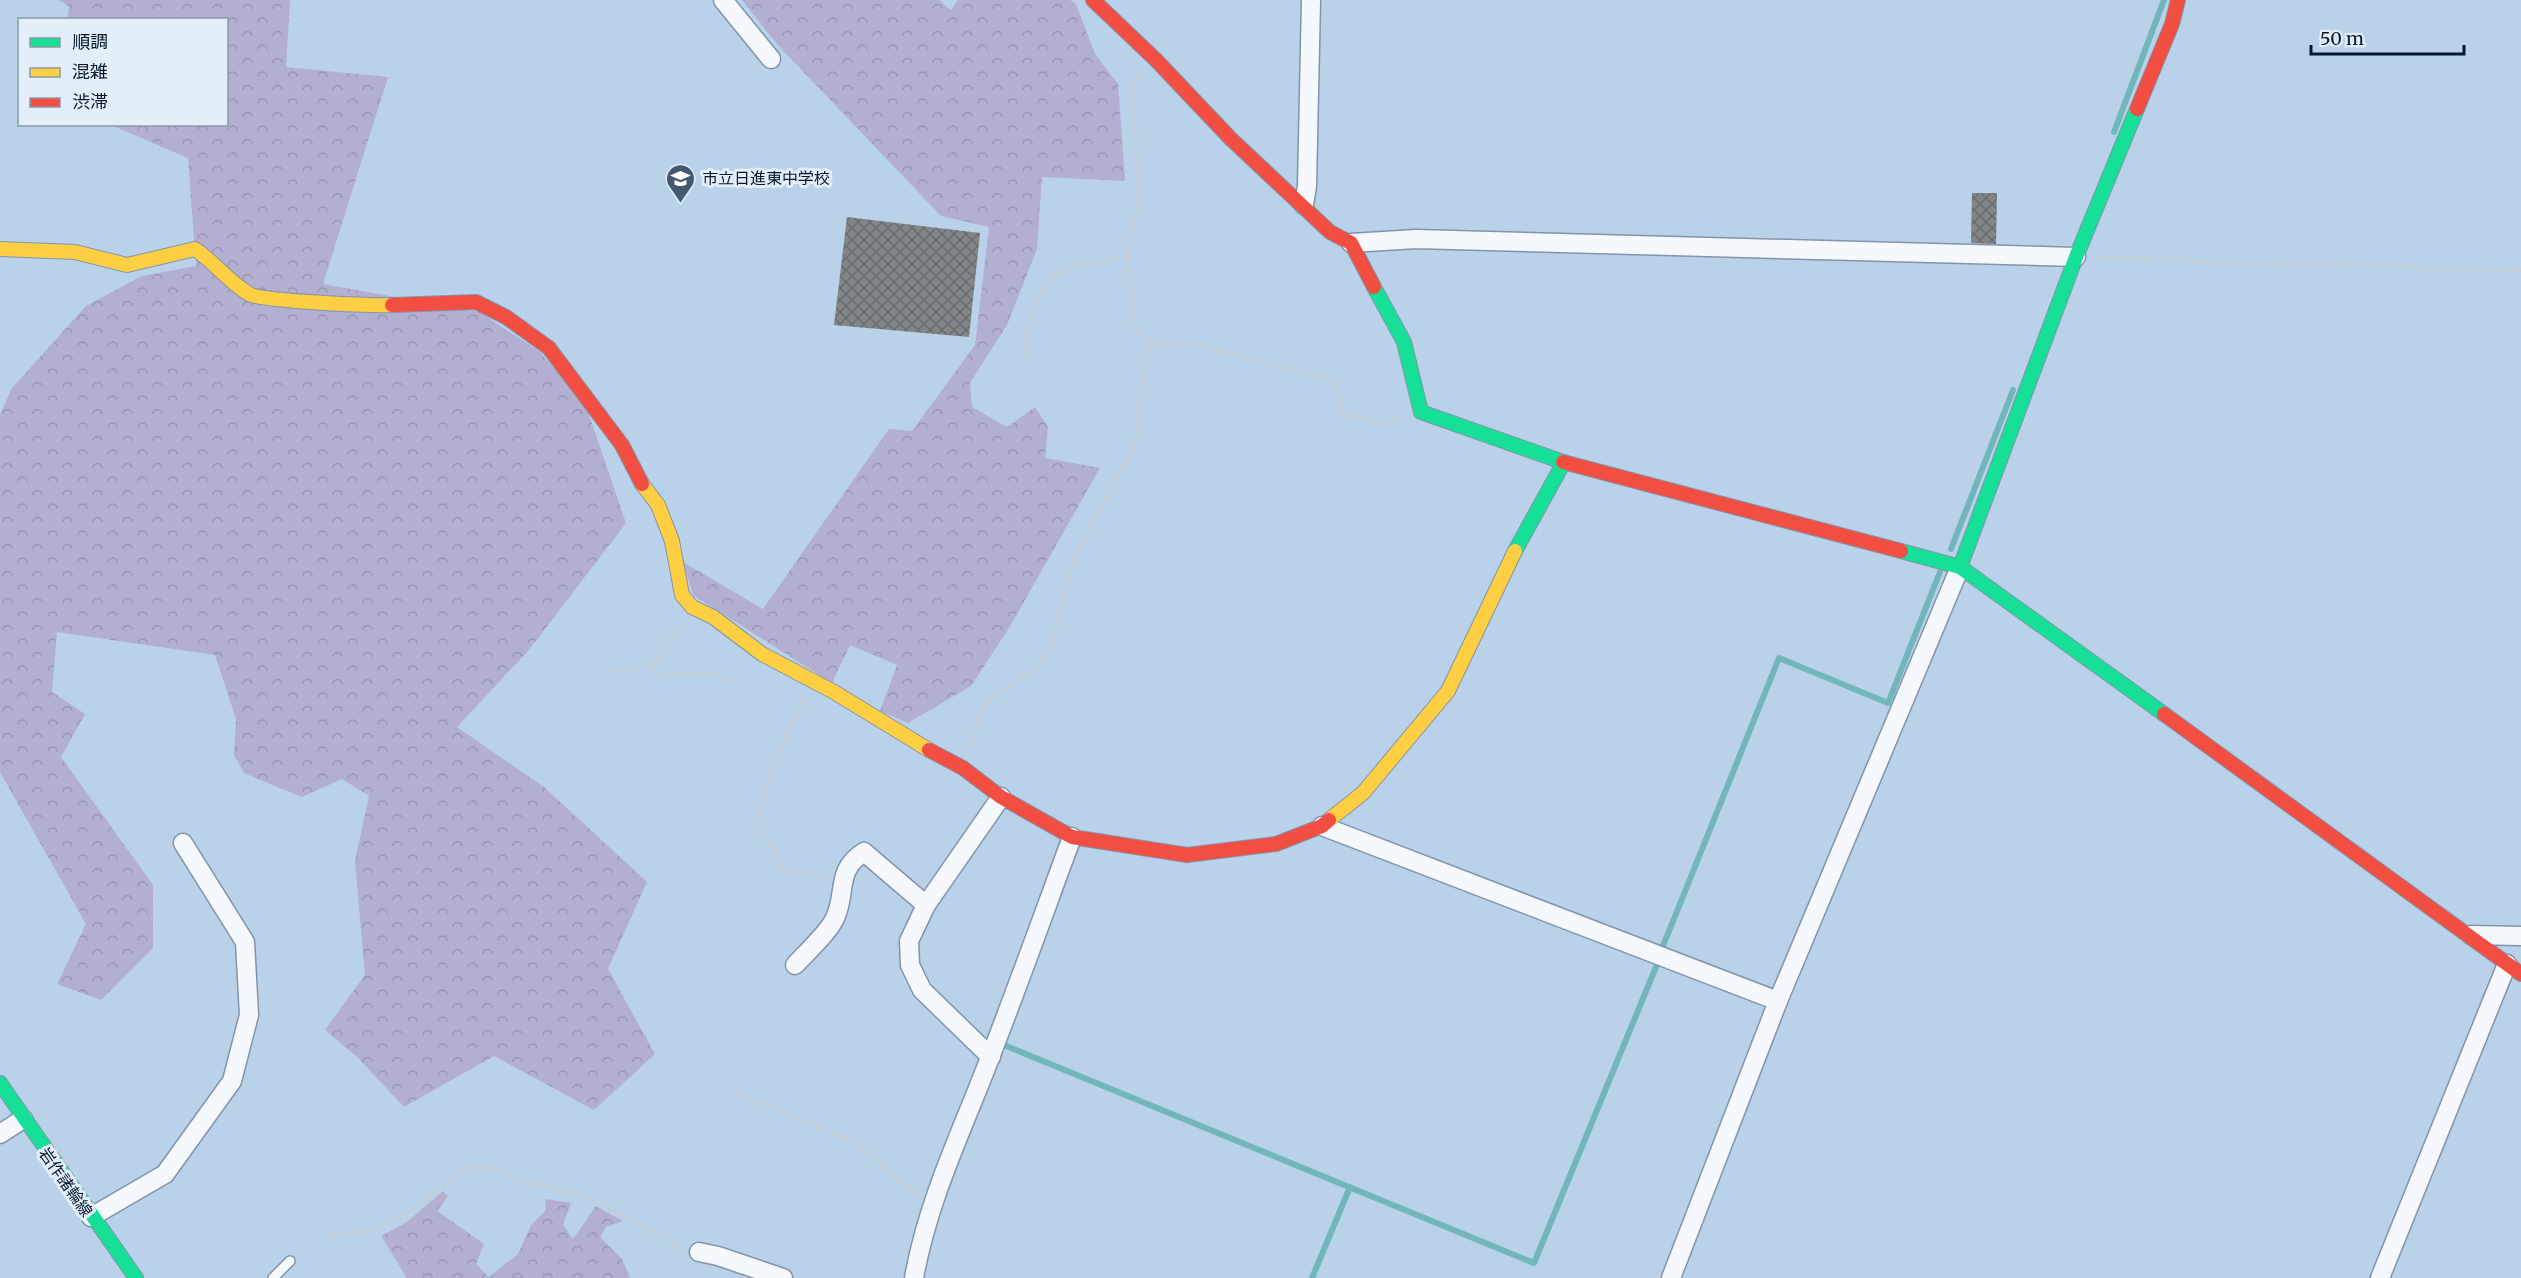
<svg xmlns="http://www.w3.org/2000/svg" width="2521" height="1278" font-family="Merriweather,'Noto Sans JP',serif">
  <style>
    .forest { fill: url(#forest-crowns) }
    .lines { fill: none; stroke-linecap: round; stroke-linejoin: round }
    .stream { stroke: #71b6ba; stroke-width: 6 }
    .building { fill: url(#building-cross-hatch) }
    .lane-casing { stroke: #8194aa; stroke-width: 12 }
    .street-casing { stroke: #8194aa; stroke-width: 21 }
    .fast-casing { stroke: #8194aa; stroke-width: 16 }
    .slow-casing { stroke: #8194aa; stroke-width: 16 }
    .jam-casing { stroke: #8194aa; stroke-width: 16 }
    .path { stroke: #c4ccd4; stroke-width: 4; stroke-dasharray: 4.5 3; stroke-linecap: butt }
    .lane { stroke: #f5f8fc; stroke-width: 9 }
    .street { stroke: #f5f8fc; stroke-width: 18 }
    .fast { stroke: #16e098; stroke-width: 14 }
    .slow { stroke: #ffcf43; stroke-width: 14 }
    .jam { stroke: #f24e42; stroke-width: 14 }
    .labels { text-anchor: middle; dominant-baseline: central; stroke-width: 6; stroke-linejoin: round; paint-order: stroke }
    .poi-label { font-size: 16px; fill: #05192e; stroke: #e3eefa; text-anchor: start }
    .street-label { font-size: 16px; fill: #05192e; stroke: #e3eefa }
  </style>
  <defs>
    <pattern id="forest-crowns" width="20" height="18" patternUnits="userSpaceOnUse" patternTransform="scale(1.5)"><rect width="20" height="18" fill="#b2afd1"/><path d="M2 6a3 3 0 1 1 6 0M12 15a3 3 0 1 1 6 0" fill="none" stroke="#9896b4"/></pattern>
    <pattern id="building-cross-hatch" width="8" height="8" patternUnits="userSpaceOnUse" patternTransform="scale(1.5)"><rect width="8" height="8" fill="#828688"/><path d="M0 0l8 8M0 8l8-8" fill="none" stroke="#686d70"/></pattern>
  </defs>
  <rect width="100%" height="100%" fill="#bad1ea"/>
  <g class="forest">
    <polygon points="58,0 290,0 286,67 388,77 323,284 479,312 540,352 585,403 626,523 529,650 457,727 544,787 647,882 608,969 655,1054 594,1110 494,1056 404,1107 357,1057 325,1030 365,975 355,861 369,796 342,779 302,797 244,773 234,755 236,719 215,655 57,632 52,692 85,714 61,757 153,885 153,948 101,1000 57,984 86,924 0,772 0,414 12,388 86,306 142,276 196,266 188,158 111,125 226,124 226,20 67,19 69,6"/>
    <polygon points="742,0 939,0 951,10 958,0 1070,0 1076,4 1095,54 1118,84 1125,181 1042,177 1037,249 1007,325 970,383 972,407 1007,427 1035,407 1048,427 1045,458 1100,468 1009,628 971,686 908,723 880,711 897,665 850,645 832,683 693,595 683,562 763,609 889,429 912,431 975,345 989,227 941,216 776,43"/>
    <polygon points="443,1191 448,1196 437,1211 484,1244 476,1264 489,1277 518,1254 531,1225 546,1210 545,1199 571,1203 563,1225 573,1239 596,1206 623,1221 606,1227 600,1237 622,1259 630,1278 407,1278 381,1236 407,1222"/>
  </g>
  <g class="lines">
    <g class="stream">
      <polyline points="2114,132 2164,0"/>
      <polyline points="1951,549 2013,390"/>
      <polyline points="1663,946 1779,658 1888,703 1940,572"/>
      <polyline points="999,1043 1534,1263 1656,967"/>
      <polyline points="1312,1278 1350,1187"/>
    </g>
  </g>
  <g class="building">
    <polygon points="1972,193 1997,193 1996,244 1971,243"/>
    <polygon points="847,217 980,233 969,337 834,325"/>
  </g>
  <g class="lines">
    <defs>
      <polyline id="lane" points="273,1278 290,1261"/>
      <g id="street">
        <polyline points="723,0 771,59"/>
        <polyline points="1304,205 1307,186 1311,0"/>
        <polyline points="1351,243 1416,239 2076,257"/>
        <polyline points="1322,826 1778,1001"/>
        <polyline points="2471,935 2521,936"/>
        <path d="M795 965C806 953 829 932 835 918 847 893 835 870 864 852L926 905"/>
        <polyline points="991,1057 922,990 910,965 909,941 926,905 1001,797"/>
        <polyline points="0,1134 23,1119"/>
        <polyline points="91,1217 165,1174 232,1081 249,1015 245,942 183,843"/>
        <polyline points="699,1252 718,1256 783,1278"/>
        <path d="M914 1278C928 1199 963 1129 991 1055 1019 983 1045 910 1072 837"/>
        <polyline points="1671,1278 1778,1001 1960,567"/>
        <polyline points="2380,1278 2507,964"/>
      </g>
      <g id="fast">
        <polyline points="1374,287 1404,342 1421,412 1563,462"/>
        <polyline points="1515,551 1564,462"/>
        <polyline points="1901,551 1960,567 2164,714"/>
        <polyline points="1960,567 2076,257 2137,109"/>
        <polyline points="0,1083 136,1278"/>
      </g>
      <g id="slow">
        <path d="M0 249 75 252 127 265 195 249C214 262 229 282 249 294 260 301 373 306 392 305"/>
        <polyline points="642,484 658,505 672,541 682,595 692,607 713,617 762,654 834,692 929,750"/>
        <polyline points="1329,820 1363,793 1448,691 1515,551"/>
      </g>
      <g id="jam">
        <polyline points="1093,0 1156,60 1231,139 1330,232 1351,243 1374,287"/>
        <polyline points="2137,109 2172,24 2178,0"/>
        <polyline points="392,305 476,302 506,317 549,348 622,445 642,484"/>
        <polyline points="1563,462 1901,551"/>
        <polyline points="2164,714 2521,974"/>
        <polyline points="929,750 963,768 1001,797 1072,837 1187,855 1276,844 1322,826 1329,820"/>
      </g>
    </defs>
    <use href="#lane" class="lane-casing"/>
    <use href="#street" class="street-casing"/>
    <use href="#fast" class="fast-casing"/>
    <use href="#slow" class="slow-casing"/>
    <use href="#jam" class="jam-casing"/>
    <g class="path">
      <polyline points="1140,74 1133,81 1132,90 1139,195 1127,256 1136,327 1148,343 1203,346 1335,382 1344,415 1379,423 1400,417"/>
      <polyline points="2099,258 2521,270"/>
      <path d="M1025 355C1029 318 1032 281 1072 267 1090 262 1109 262 1127 256"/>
      <polyline points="651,666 679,625"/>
      <polyline points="608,671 651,666 658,676 708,673 734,680"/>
      <polyline points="803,700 772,766 757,827 760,836 775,849 782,870 827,878"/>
      <polyline points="970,748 984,705 990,699 1032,671 1049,652 1074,560 1097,512 1131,454 1140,420 1140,400 1148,343"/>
      <polyline points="734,1088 742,1095 855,1142 912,1191 919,1193"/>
      <path d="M327 1238C345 1230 354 1236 368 1231 406 1220 440 1187 472 1166L495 1168 531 1183 586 1195 683 1249"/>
    </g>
    <use href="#lane" class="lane"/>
    <use href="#street" class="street"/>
    <use href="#fast" class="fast"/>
    <use href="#slow" class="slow"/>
    <use href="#jam" class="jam"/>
  </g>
  <defs>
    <symbol id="school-pin" viewBox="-11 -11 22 30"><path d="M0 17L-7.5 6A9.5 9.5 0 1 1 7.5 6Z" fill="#445970" stroke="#e3eefa"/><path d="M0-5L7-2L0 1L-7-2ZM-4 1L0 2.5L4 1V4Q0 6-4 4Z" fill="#fff"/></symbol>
  </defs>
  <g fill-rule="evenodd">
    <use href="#school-pin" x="664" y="162" width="33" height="45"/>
  </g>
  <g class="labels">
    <g class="poi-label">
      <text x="702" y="178">市立日進東中学校</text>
    </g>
    <g class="street-label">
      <text transform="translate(66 1182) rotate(55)">岩作諸輪線</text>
    </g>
  </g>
  <rect x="18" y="18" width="210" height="108" fill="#e3eefa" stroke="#8a99a8" stroke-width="1.5"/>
  <rect x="30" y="38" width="30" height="9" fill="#16e098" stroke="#8a99a8" stroke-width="1.5"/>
  <text x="72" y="48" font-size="18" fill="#05192e">順調</text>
  <rect x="30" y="68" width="30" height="9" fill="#ffcf43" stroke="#8a99a8" stroke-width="1.5"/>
  <text x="72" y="78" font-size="18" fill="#05192e">混雑</text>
  <rect x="30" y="98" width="30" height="9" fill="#f24e42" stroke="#8a99a8" stroke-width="1.5"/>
  <text x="72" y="108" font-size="18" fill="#05192e">渋滞</text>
  <path d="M2311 45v9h153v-9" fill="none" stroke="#05192e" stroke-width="3"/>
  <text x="2320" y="45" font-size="18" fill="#05192e" stroke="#e3eefa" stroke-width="4.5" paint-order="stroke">50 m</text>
</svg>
